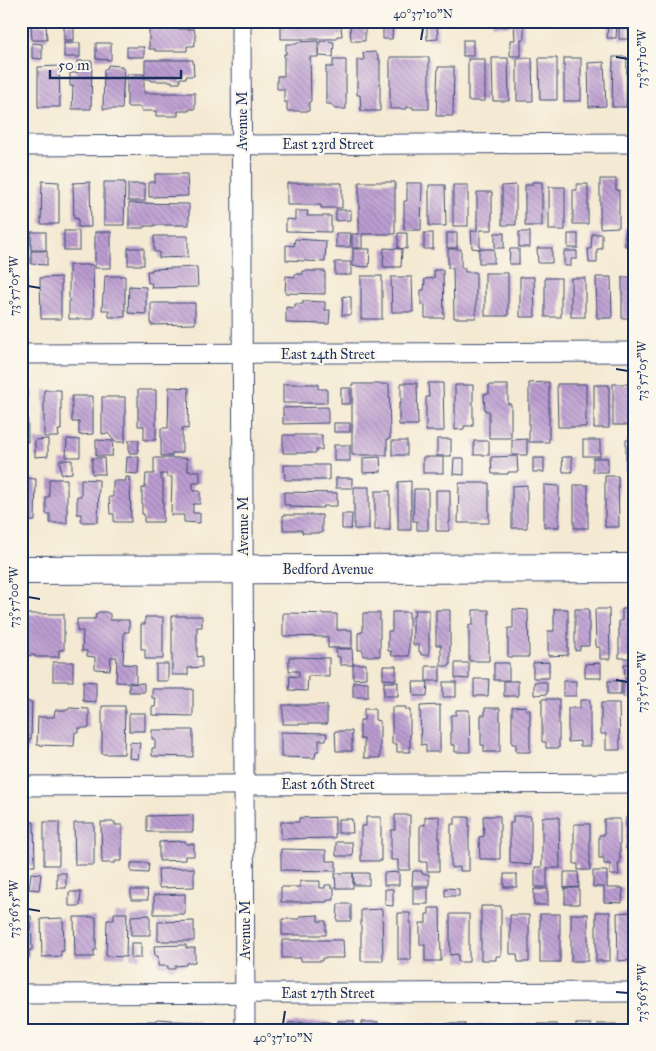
<svg xmlns="http://www.w3.org/2000/svg" width="656" height="1051" font-family="'IM FELL Great Primer',serif">
  <style>
    .building { fill: url(#building-back-hatch) }
    .lines { fill: none; stroke-linecap: round; stroke-linejoin: round }
    .minor-casing { stroke: #3c4b6f; stroke-width: 21 }
    .secondary-casing { stroke: #3c4b6f; stroke-width: 30 }
    .minor { stroke: #fff; stroke-width: 19 }
    .secondary { stroke: #fff; stroke-width: 28 }
    .ticks { fill: none; stroke: #1b2f5e; stroke-width: 2 }
    .labels { text-anchor: middle; dominant-baseline: central; stroke-width: 5; stroke-linejoin: round; paint-order: stroke }
    .street-label { font-size: 14px; fill: #1b2f5e; stroke: #fbf7ec }
    .neatline { fill: none; stroke: #1b2f5e; stroke-width: 2 }
    .ticks-label { font-size: 12px; text-anchor: middle; fill: #1b2f5e }
  </style>
  <defs>
    <pattern id="building-back-hatch" width="6" height="6" patternUnits="userSpaceOnUse" patternTransform="scale(1.25)"><rect width="6" height="6" fill="#bc9dd1"/><path d="M-1 5l2 2M0 0l6 6M5-1l2 2" fill="none" stroke="#9880ad"/></pattern>
  </defs>
  <rect width="100%" height="100%" fill="#fbf7ec"/>
  <filter id="ink" filterUnits="userSpaceOnUse"><feTurbulence type="fractalNoise" baseFrequency=".02" numOctaves="2"/><feDisplacementMap in="SourceGraphic" scale="10" xChannelSelector="R" yChannelSelector="G"/><feConvolveMatrix kernelMatrix="1 2 1 2 8 2 1 2 1" color-interpolation-filters="sRGB"/></filter>
  <filter id="wash" filterUnits="userSpaceOnUse"><feTurbulence type="fractalNoise" baseFrequency=".0096" numOctaves="4" result="noise"/><feDisplacementMap in="SourceGraphic" scale="20" xChannelSelector="R" yChannelSelector="G"/><feGaussianBlur stdDeviation="1.12" result="paint"/><feColorMatrix in="noise" values="0 0 0 0 0 0 0 0 0 0 0 0 0 0 0 0 0 1.4 0 .05"/><feComposite in="paint" operator="in"/></filter>
  <g filter="url(#wash)">
    <rect width="100%" height="100%" fill="#f4e9d2"/>
    <g id="blocks">
      <g class="building">
        <polygon points="127,21 144,21 144,25 127,24"/>
        <polygon points="281,21 344,21 341,25 342,36 337,36 337,39 281,39"/>
        <rect x="368" y="21" width="12" height="4"/>
        <polygon points="395,21 409,21 409,23 395,24"/>
        <rect x="492" y="21" width="18" height="5"/>
        <rect x="64" y="24" width="10" height="16"/>
        <polygon points="383,24 393,25 392,39 383,39"/>
        <polygon points="514,24 524,24 524,39 521,39 521,56 510,56 510,40 515,40"/>
        <polygon points="608,24 617,24 616,38 607,38"/>
        <polygon points="619,24 628,24 629,39 619,39"/>
        <polygon points="31,25 46,25 47,40 32,40"/>
        <polygon points="350,25 365,25 365,41 351,41"/>
        <polygon points="427,25 437,25 438,39 427,40"/>
        <polygon points="149,28 194,29 196,39 194,46 187,46 187,51 155,51 155,49 149,49"/>
        <rect x="463" y="40" width="10" height="16"/>
        <polygon points="318,41 318,57 310,57 311,101 309,102 309,111 287,111 287,102 284,102 284,89 277,89 277,76 284,76 284,54 286,54 286,44 297,44 297,42"/>
        <polygon points="320,41 334,42 333,57 319,56"/>
        <polygon points="32,43 42,44 42,59 32,58"/>
        <rect x="64" y="43" width="16" height="14"/>
        <polygon points="96,43 111,43 111,60 96,59"/>
        <rect x="127" y="47" width="17" height="10"/>
        <polygon points="375,52 378,56 378,59 380,59 380,111 361,111 360,95 357,95 357,60 364,60 363,53"/>
        <polygon points="390,57 429,57 429,109 413,109 413,107 407,107 407,109 390,109"/>
        <polygon points="613,57 627,57 626,107 612,107"/>
        <polygon points="492,58 508,58 509,101 493,101"/>
        <polygon points="517,58 532,58 533,101 517,101"/>
        <polygon points="539,58 557,58 557,100 540,100"/>
        <rect x="564" y="58" width="17" height="43"/>
        <rect x="468" y="59" width="17" height="42"/>
        <polygon points="145,60 193,60 194,76 186,76 186,78 180,78 180,83 172,83 172,81 151,81 151,79 145,79"/>
        <polygon points="333,60 346,60 346,109 335,109 331,104 326,104 326,67 333,67"/>
        <polygon points="77,61 92,61 91,109 72,109 73,86 70,86 70,73 77,73"/>
        <polygon points="604,62 606,106 589,107 588,63"/>
        <polygon points="108,65 121,66 121,68 124,68 122,109 103,109 104,69 107,69"/>
        <polygon points="59,66 60,107 38,107 38,67"/>
        <polygon points="438,67 454,67 453,116 436,116"/>
        <rect x="21" y="72" width="7" height="38"/>
        <polygon points="127,74 144,74 144,93 195,93 195,109 189,109 189,111 178,111 178,116 156,116 156,111 141,111 141,107 127,107"/>
        <polygon points="155,174 187,174 188,196 149,197 149,182 155,182"/>
        <polygon points="600,179 616,179 616,190 619,190 619,227 600,228"/>
        <polygon points="42,181 59,182 59,224 41,224"/>
        <polygon points="90,182 91,227 78,227 78,218 74,219 73,183"/>
        <polygon points="104,182 125,182 124,225 104,225"/>
        <polygon points="359,182 395,182 395,234 362,234 362,248 352,248 352,234 359,234"/>
        <polygon points="532,182 542,182 542,226 525,226 525,185 532,185"/>
        <polygon points="287,183 342,183 342,208 321,208 321,205 287,205"/>
        <polygon points="407,183 422,183 421,230 404,230 404,201 407,201"/>
        <rect x="128" y="184" width="17" height="17"/>
        <polygon points="577,184 588,184 588,224 573,224 573,190 577,190"/>
        <polygon points="429,185 445,185 446,226 429,226"/>
        <rect x="453" y="185" width="15" height="41"/>
        <polygon points="516,185 516,225 502,225 502,186"/>
        <polygon points="21,186 27,186 28,232 21,232"/>
        <rect x="549" y="187" width="16" height="43"/>
        <polygon points="633,191 635,191 635,247 625,246 625,228 633,227"/>
        <polygon points="477,192 492,192 492,230 480,230 480,249 472,248 471,231 477,231"/>
        <polygon points="129,203 189,204 189,225 154,225 154,226 145,226 145,228 129,228"/>
        <polygon points="336,210 351,210 351,220 336,221"/>
        <polygon points="295,211 308,211 307,216 331,216 331,232 286,231 286,219 295,220"/>
        <rect x="64" y="231" width="15" height="19"/>
        <rect x="31" y="232" width="15" height="18"/>
        <rect x="95" y="232" width="16" height="36"/>
        <rect x="519" y="232" width="11" height="15"/>
        <polygon points="336,233 351,233 350,247 336,247"/>
        <polygon points="398,233 407,233 407,249 398,248"/>
        <rect x="424" y="233" width="9" height="16"/>
        <rect x="447" y="233" width="10" height="15"/>
        <rect x="495" y="233" width="9" height="15"/>
        <rect x="568" y="234" width="10" height="14"/>
        <polygon points="592,234 602,234 602,249 597,249 597,263 589,263 588,249 591,249"/>
        <polygon points="154,236 188,236 188,257 159,258 159,252 154,252"/>
        <polygon points="295,239 326,241 325,262 286,260 286,245 294,246"/>
        <rect x="128" y="248" width="16" height="17"/>
        <polygon points="384,248 402,249 401,267 383,267"/>
        <polygon points="537,248 552,248 552,263 538,263"/>
        <polygon points="353,249 370,249 369,267 353,266"/>
        <polygon points="448,249 461,249 461,268 465,268 465,272 476,272 476,318 454,318 453,268 448,268"/>
        <rect x="479" y="249" width="15" height="14"/>
        <polygon points="510,249 519,249 519,264 509,264"/>
        <polygon points="31,251 47,251 47,265 31,264"/>
        <polygon points="564,251 577,251 577,259 571,259 571,266 564,266"/>
        <rect x="335" y="262" width="16" height="13"/>
        <polygon points="69,265 93,265 94,319 69,319"/>
        <polygon points="197,267 198,287 151,288 152,283 148,283 147,271 152,271 152,269"/>
        <polygon points="434,270 443,270 444,318 425,318 425,305 421,305 421,290 424,290 425,279 434,278"/>
        <polygon points="303,271 325,271 325,294 285,293 286,276 295,277 295,274 303,274"/>
        <rect x="485" y="273" width="23" height="43"/>
        <rect x="21" y="276" width="7" height="42"/>
        <polygon points="105,276 125,276 125,317 109,317 109,310 102,310 103,294 104,294"/>
        <rect x="361" y="276" width="21" height="43"/>
        <polygon points="61,277 61,319 41,319 40,278"/>
        <polygon points="391,277 412,277 413,312 392,312"/>
        <polygon points="520,277 534,277 535,317 520,317"/>
        <polygon points="596,277 611,277 612,318 597,318"/>
        <rect x="622" y="277" width="13" height="41"/>
        <rect x="545" y="278" width="16" height="39"/>
        <rect x="571" y="278" width="14" height="39"/>
        <polygon points="129,286 146,287 146,314 128,313"/>
        <polygon points="343,296 351,297 351,315 342,315"/>
        <polygon points="303,301 325,302 325,310 330,310 329,324 286,323 286,307 295,308 295,304 303,304"/>
        <polygon points="151,303 195,303 195,324 151,325"/>
        <polygon points="549,382 549,442 529,442 529,383"/>
        <polygon points="401,383 417,383 418,425 399,425 399,403 401,404"/>
        <polygon points="428,383 443,383 444,431 426,431 426,397 429,397"/>
        <polygon points="283,384 318,384 318,389 327,389 327,403 283,403"/>
        <polygon points="352,384 389,384 390,439 387,439 387,455 352,455"/>
        <polygon points="557,384 586,384 586,427 558,427"/>
        <rect x="613" y="384" width="16" height="41"/>
        <polygon points="455,385 473,385 473,426 464,426 464,429 455,430"/>
        <polygon points="489,385 508,385 508,404 511,404 511,438 489,438 489,411 485,411 484,394 489,394"/>
        <rect x="594" y="385" width="15" height="43"/>
        <polygon points="169,387 189,388 188,429 182,428 182,453 172,453 172,456 161,456 161,428 168,428"/>
        <rect x="341" y="388" width="9" height="16"/>
        <polygon points="21,389 27,389 28,442 21,442"/>
        <polygon points="44,390 61,390 61,430 58,430 59,437 44,437"/>
        <polygon points="138,390 156,390 156,440 144,440 144,426 138,426"/>
        <polygon points="72,396 93,396 93,434 79,435 79,422 72,422"/>
        <polygon points="102,397 125,397 125,442 115,442 108,433 102,434"/>
        <polygon points="328,407 328,423 283,424 283,408"/>
        <rect x="334" y="423" width="16" height="9"/>
        <polygon points="283,435 322,435 322,450 316,450 316,453 283,453"/>
        <polygon points="48,439 48,456 35,457 35,440"/>
        <polygon points="67,439 80,440 80,457 66,457"/>
        <rect x="437" y="439" width="14" height="17"/>
        <polygon points="527,439 527,455 512,455 512,440"/>
        <polygon points="96,440 113,441 112,456 96,456"/>
        <polygon points="129,440 139,440 138,453 129,453"/>
        <rect x="583" y="440" width="17" height="16"/>
        <polygon points="626,440 635,440 634,472 626,472"/>
        <rect x="392" y="441" width="15" height="14"/>
        <rect x="474" y="441" width="15" height="14"/>
        <rect x="334" y="445" width="16" height="16"/>
        <polygon points="517,456 518,472 508,472 508,474 492,474 491,457"/>
        <polygon points="127,457 139,457 138,474 126,473"/>
        <polygon points="380,457 381,472 363,473 363,458"/>
        <rect x="423" y="457" width="20" height="16"/>
        <polygon points="562,457 572,457 572,472 563,472"/>
        <polygon points="92,458 104,458 105,474 92,474"/>
        <polygon points="154,458 187,458 187,467 188,467 188,471 200,471 200,483 193,483 193,491 200,491 200,504 193,504 193,513 200,513 200,523 184,522 184,515 171,515 172,477 167,477 167,474 161,474 161,479 163,480 163,522 144,522 144,514 142,514 142,488 145,488 146,474 154,474"/>
        <polygon points="454,458 464,458 464,475 453,474"/>
        <rect x="533" y="458" width="11" height="14"/>
        <rect x="593" y="458" width="15" height="14"/>
        <polygon points="21,459 26,459 26,478 36,479 35,521 21,521"/>
        <polygon points="60,460 72,460 72,473 61,474"/>
        <polygon points="284,465 329,465 329,480 285,480"/>
        <polygon points="605,476 618,476 619,527 605,527"/>
        <polygon points="126,477 129,477 129,481 130,481 131,522 114,522 114,514 110,514 109,497 113,497 113,481 126,481"/>
        <rect x="336" y="478" width="16" height="10"/>
        <polygon points="49,479 67,479 67,523 50,523 50,514 46,514 46,497 49,497"/>
        <polygon points="81,479 99,480 98,522 81,522 81,514 77,514 77,496 81,496"/>
        <polygon points="411,481 411,530 398,530 398,482"/>
        <polygon points="459,483 489,483 489,523 458,523"/>
        <polygon points="527,485 527,528 512,528 512,486"/>
        <polygon points="544,485 559,486 559,527 544,527"/>
        <rect x="574" y="485" width="14" height="43"/>
        <rect x="354" y="487" width="15" height="42"/>
        <polygon points="414,489 428,489 428,530 417,530 417,521 413,521"/>
        <polygon points="436,490 450,490 450,522 449,522 449,531 436,531"/>
        <rect x="375" y="491" width="15" height="39"/>
        <polygon points="284,492 337,493 337,506 323,506 323,508 290,507 290,505 284,505"/>
        <polygon points="342,514 352,514 351,529 342,529"/>
        <polygon points="283,515 322,515 322,533 302,533 302,530 283,530"/>
        <polygon points="626,607 635,607 635,658 619,658 619,621 622,621 622,609 626,609"/>
        <polygon points="513,609 528,610 529,657 508,657 508,628 513,628"/>
        <polygon points="554,609 568,609 568,655 548,656 548,631 554,631"/>
        <polygon points="575,609 589,609 589,646 580,646 580,650 575,651"/>
        <polygon points="595,609 609,609 610,659 600,659 600,647 596,647"/>
        <polygon points="414,610 429,610 429,655 421,655 421,652 419,652 419,645 413,645 413,616 415,616"/>
        <polygon points="436,610 450,610 450,666 441,666 441,645 436,645"/>
        <polygon points="473,610 489,610 489,661 469,661 469,625 473,625"/>
        <polygon points="99,612 106,612 110,614 110,620 129,620 129,632 124,632 123,664 136,665 136,683 116,682 117,657 111,657 110,670 95,669 95,657 87,656 87,651 82,651 83,631 77,631 77,619 95,619 96,614"/>
        <polygon points="392,612 409,612 409,656 392,656 391,651 388,651 388,631 392,631"/>
        <polygon points="283,613 337,614 337,630 352,630 352,648 328,648 328,637 283,636"/>
        <polygon points="363,613 380,613 380,656 363,656 363,650 358,650 358,633 363,632"/>
        <polygon points="23,614 64,614 64,650 59,650 59,657 35,657 35,655 21,656 21,620 23,620"/>
        <polygon points="172,616 202,616 202,627 197,627 197,657 202,656 202,667 188,668 188,675 172,675"/>
        <polygon points="145,617 163,617 163,659 145,659 145,649 141,649 141,624 145,624"/>
        <polygon points="336,649 352,649 353,665 340,665 340,657 337,657"/>
        <polygon points="289,657 329,658 329,677 308,676 307,691 289,690 290,676 299,677 299,671 289,671"/>
        <rect x="53" y="662" width="20" height="19"/>
        <polygon points="549,662 549,678 533,678 533,663"/>
        <polygon points="455,663 469,663 469,679 455,678"/>
        <rect x="494" y="663" width="15" height="17"/>
        <polygon points="601,663 601,678 585,678 585,664"/>
        <rect x="156" y="664" width="12" height="17"/>
        <polygon points="353,664 366,664 366,678 353,679"/>
        <polygon points="624,664 635,664 635,679 625,679"/>
        <polygon points="383,666 396,666 396,680 383,679"/>
        <rect x="426" y="666" width="14" height="15"/>
        <polygon points="474,679 489,679 488,696 474,696"/>
        <polygon points="83,681 96,682 96,702 83,701"/>
        <rect x="504" y="681" width="14" height="15"/>
        <rect x="563" y="681" width="13" height="15"/>
        <rect x="608" y="681" width="13" height="13"/>
        <rect x="353" y="682" width="15" height="15"/>
        <rect x="384" y="682" width="14" height="14"/>
        <polygon points="413,682 428,682 427,696 414,696"/>
        <rect x="443" y="682" width="13" height="15"/>
        <polygon points="534,682 547,682 547,694 534,695"/>
        <polygon points="623,682 632,682 633,697 623,697"/>
        <polygon points="144,683 144,692 129,692 129,684"/>
        <polygon points="152,689 193,689 193,716 152,715 152,707 155,707 156,698 152,698"/>
        <polygon points="542,699 559,699 559,748 546,748 546,742 542,742"/>
        <polygon points="580,700 590,700 590,746 580,746 580,741 568,742 568,708 580,708"/>
        <polygon points="21,701 32,702 31,739 29,739 29,749 21,749"/>
        <polygon points="601,703 619,703 620,750 606,750 606,734 601,734"/>
        <rect x="283" y="705" width="44" height="19"/>
        <polygon points="440,705 440,752 426,752 426,744 421,745 420,706"/>
        <polygon points="102,706 125,706 124,754 102,754"/>
        <polygon points="526,706 526,710 530,710 530,752 516,752 516,744 512,744 512,707"/>
        <polygon points="392,707 406,707 406,710 410,710 410,752 397,752 397,744 392,744"/>
        <polygon points="631,707 635,707 635,749 632,749"/>
        <polygon points="69,708 89,709 89,728 79,728 79,732 75,732 74,746 37,745 38,717 54,717 55,710 68,710"/>
        <polygon points="485,708 500,708 500,752 484,752 484,745 481,745 481,715 485,715"/>
        <polygon points="364,709 375,709 375,720 380,721 380,758 364,758 364,739 360,739 360,720 364,720"/>
        <polygon points="456,710 469,710 470,752 455,752 455,745 451,745 451,715 456,715"/>
        <rect x="129" y="713" width="16" height="18"/>
        <polygon points="152,730 193,730 193,757 152,756 152,748 155,748 155,739 152,739"/>
        <polygon points="335,731 352,731 352,751 336,751"/>
        <polygon points="281,732 327,733 326,740 319,740 319,751 316,751 315,758 281,757"/>
        <polygon points="130,742 140,743 138,759 129,758"/>
        <polygon points="193,815 193,832 147,832 147,816"/>
        <polygon points="395,815 410,815 410,870 398,870 398,860 391,860 391,830 395,830"/>
        <polygon points="439,816 439,871 427,871 427,862 420,862 420,825 425,825 425,817"/>
        <polygon points="483,816 500,816 500,859 480,859 479,837 484,836"/>
        <polygon points="513,816 531,816 531,865 510,863 510,823 513,823"/>
        <polygon points="335,817 335,838 281,839 281,822 299,822 299,818"/>
        <polygon points="366,817 381,817 381,861 361,861 361,826 366,826"/>
        <polygon points="455,817 469,817 469,871 460,871 460,867 451,868 451,824 455,824"/>
        <polygon points="542,817 559,817 560,868 547,868 547,887 535,887 535,867 542,867"/>
        <polygon points="626,817 635,817 635,855 630,855 630,849 626,849"/>
        <polygon points="338,819 352,819 353,833 338,833"/>
        <polygon points="604,819 620,819 620,864 618,864 619,875 610,875 610,864 604,864 604,858 599,858 599,835 604,835"/>
        <polygon points="21,822 34,822 35,866 21,866"/>
        <rect x="44" y="822" width="15" height="43"/>
        <polygon points="101,822 115,822 115,825 122,825 122,861 115,861 115,863 102,863"/>
        <polygon points="74,823 94,823 94,865 75,865"/>
        <polygon points="574,824 590,824 590,870 578,870 578,864 574,864"/>
        <polygon points="185,841 186,844 194,844 194,856 185,856 185,860 159,861 159,842"/>
        <polygon points="336,842 352,842 353,856 336,856"/>
        <polygon points="281,849 326,850 326,861 336,861 336,871 281,870"/>
        <polygon points="131,863 149,863 148,873 131,872"/>
        <polygon points="194,868 194,887 159,888 158,869"/>
        <polygon points="413,871 422,871 422,874 429,874 429,886 412,886"/>
        <polygon points="593,871 607,871 607,888 623,888 622,903 604,902 604,887 593,887"/>
        <polygon points="399,872 399,885 384,885 384,873"/>
        <polygon points="564,872 578,872 579,887 564,888"/>
        <polygon points="31,873 41,874 39,890 29,889"/>
        <rect x="57" y="873" width="9" height="15"/>
        <polygon points="335,873 353,873 353,888 336,888"/>
        <polygon points="353,873 369,873 369,885 354,885"/>
        <rect x="504" y="874" width="13" height="13"/>
        <polygon points="300,881 320,881 320,888 325,888 325,885 331,885 331,888 334,888 334,900 327,900 327,902 281,902 281,887 300,887"/>
        <rect x="632" y="887" width="3" height="15"/>
        <rect x="413" y="888" width="15" height="16"/>
        <polygon points="445,888 459,889 459,896 445,896"/>
        <rect x="565" y="888" width="14" height="16"/>
        <polygon points="385,889 393,889 393,906 385,905"/>
        <rect x="534" y="889" width="14" height="16"/>
        <polygon points="131,890 147,890 148,900 131,900"/>
        <polygon points="69,892 81,892 80,906 69,906"/>
        <polygon points="185,894 185,914 154,914 154,895"/>
        <polygon points="338,904 351,904 351,921 337,921"/>
        <polygon points="481,906 501,906 501,956 496,956 496,960 481,960"/>
        <polygon points="429,908 440,908 441,961 425,961 425,945 420,945 420,923 426,923 426,914 429,914"/>
        <polygon points="382,909 383,961 361,961 361,910"/>
        <rect x="596" y="912" width="14" height="49"/>
        <polygon points="631,912 631,960 618,961 617,913"/>
        <polygon points="114,913 127,913 126,957 106,956 107,920 114,920"/>
        <polygon points="398,913 410,913 410,922 411,922 411,960 398,960"/>
        <polygon points="450,914 469,914 469,962 458,962 458,954 450,955"/>
        <rect x="540" y="914" width="20" height="48"/>
        <rect x="571" y="914" width="17" height="47"/>
        <polygon points="150,915 150,935 131,935 131,916"/>
        <polygon points="318,915 318,921 326,921 326,935 282,935 282,919 300,919 300,916"/>
        <polygon points="510,915 529,915 529,962 518,962 517,954 510,954"/>
        <polygon points="21,916 31,916 32,950 29,950 29,957 21,957"/>
        <polygon points="74,917 96,917 96,950 94,950 94,957 75,957"/>
        <polygon points="63,918 64,951 61,951 61,956 42,957 41,919"/>
        <polygon points="194,921 194,941 158,941 158,922"/>
        <polygon points="282,940 343,940 344,958 322,958 322,961 301,961 301,958 282,958"/>
        <rect x="131" y="943" width="10" height="15"/>
        <polygon points="186,945 186,948 195,948 195,962 186,963 186,965 175,966 175,969 168,969 168,966 158,966 158,956 155,956 154,946"/>
        <polygon points="157,1019 171,1020 171,1021 199,1022 199,1030 147,1030 147,1021 157,1021"/>
        <rect x="338" y="1021" width="16" height="9"/>
        <rect x="131" y="1022" width="13" height="8"/>
        <polygon points="330,1022 330,1030 288,1030 288,1023"/>
        <rect x="361" y="1022" width="17" height="8"/>
        <polygon points="411,1024 411,1030 390,1030 390,1025"/>
        <polygon points="436,1024 436,1030 419,1030 419,1025"/>
        <rect x="448" y="1024" width="17" height="6"/>
        <rect x="477" y="1024" width="19" height="6"/>
        <rect x="515" y="1024" width="14" height="6"/>
        <rect x="538" y="1024" width="19" height="6"/>
        <rect x="576" y="1024" width="15" height="6"/>
        <rect x="598" y="1024" width="18" height="6"/>
        <rect x="628" y="1024" width="7" height="6"/>
      </g>
    </g>
  </g>
  <g filter="url(#ink)">
    <use href="#blocks" fill-opacity="0" stroke="#3c4b6f" stroke-width="1"/>
    <g class="lines">
      <defs>
        <g id="minor">
          <polyline points="241,21 245,1030"/>
          <polyline points="21,146 635,143"/>
          <polyline points="21,354 635,352"/>
          <polyline points="21,786 635,783"/>
          <polyline points="21,994 635,992"/>
        </g>
        <polyline id="secondary" points="21,570 635,568"/>
      </defs>
      <use href="#minor" class="minor-casing"/>
      <use href="#secondary" class="secondary-casing"/>
      <use href="#minor" class="minor"/>
      <use href="#secondary" class="secondary"/>
    </g>
  </g>
  <path class="ticks" d="M421 40 423 28M616 57 628 59M28 286 40 288M616 369 628 371M28 597 40 599M616 680 628 682M28 909 40 911M616 992 628 993M283 1024 285 1011"/>
  <g class="labels">
    <g class="street-label">
      <text transform="translate(242 121) rotate(-90)">Avenue M</text>
      <text x="328" y="144">East 23rd Street</text>
      <text x="328" y="354">East 24th Street</text>
      <text transform="translate(243 526) rotate(-90)">Avenue M</text>
      <text x="328" y="569">Bedford Avenue</text>
      <text x="328" y="784">East 26th Street</text>
      <text transform="translate(245 930) rotate(-90)">Avenue M</text>
      <text x="328" y="993">East 27th Street</text>
    </g>
  </g>
  <rect width="656" height="1051" fill="none" stroke="#fbf7ec" stroke-width="55"/>
  <path d="M50 70v8h131v-8" fill="none" stroke="#1b2f5e" stroke-width="2.5"/>
  <text x="58" y="70" font-size="15" fill="#1b2f5e" stroke="#fbf7ec" stroke-width="4" paint-order="stroke">50 m</text>
  <rect x="28" y="28" width="600" height="996" class="neatline"/>
  <g class="ticks-label">
    <text x="423" y="18">40°37'10"N</text>
    <text transform="translate(642 59) rotate(-90)" y="4">73°57'10"W</text>
    <text transform="translate(14 286) rotate(-90)" y="4">73°57'05"W</text>
    <text transform="translate(642 371) rotate(-90)" y="4">73°57'05"W</text>
    <text transform="translate(14 597) rotate(-90)" y="4">73°57'00"W</text>
    <text transform="translate(642 682) rotate(-90)" y="4">73°57'00"W</text>
    <text transform="translate(14 909) rotate(-90)" y="4">73°56'55"W</text>
    <text transform="translate(642 993) rotate(-90)" y="4">73°56'55"W</text>
    <text x="283" y="1042">40°37'10"N</text>
  </g>
</svg>
